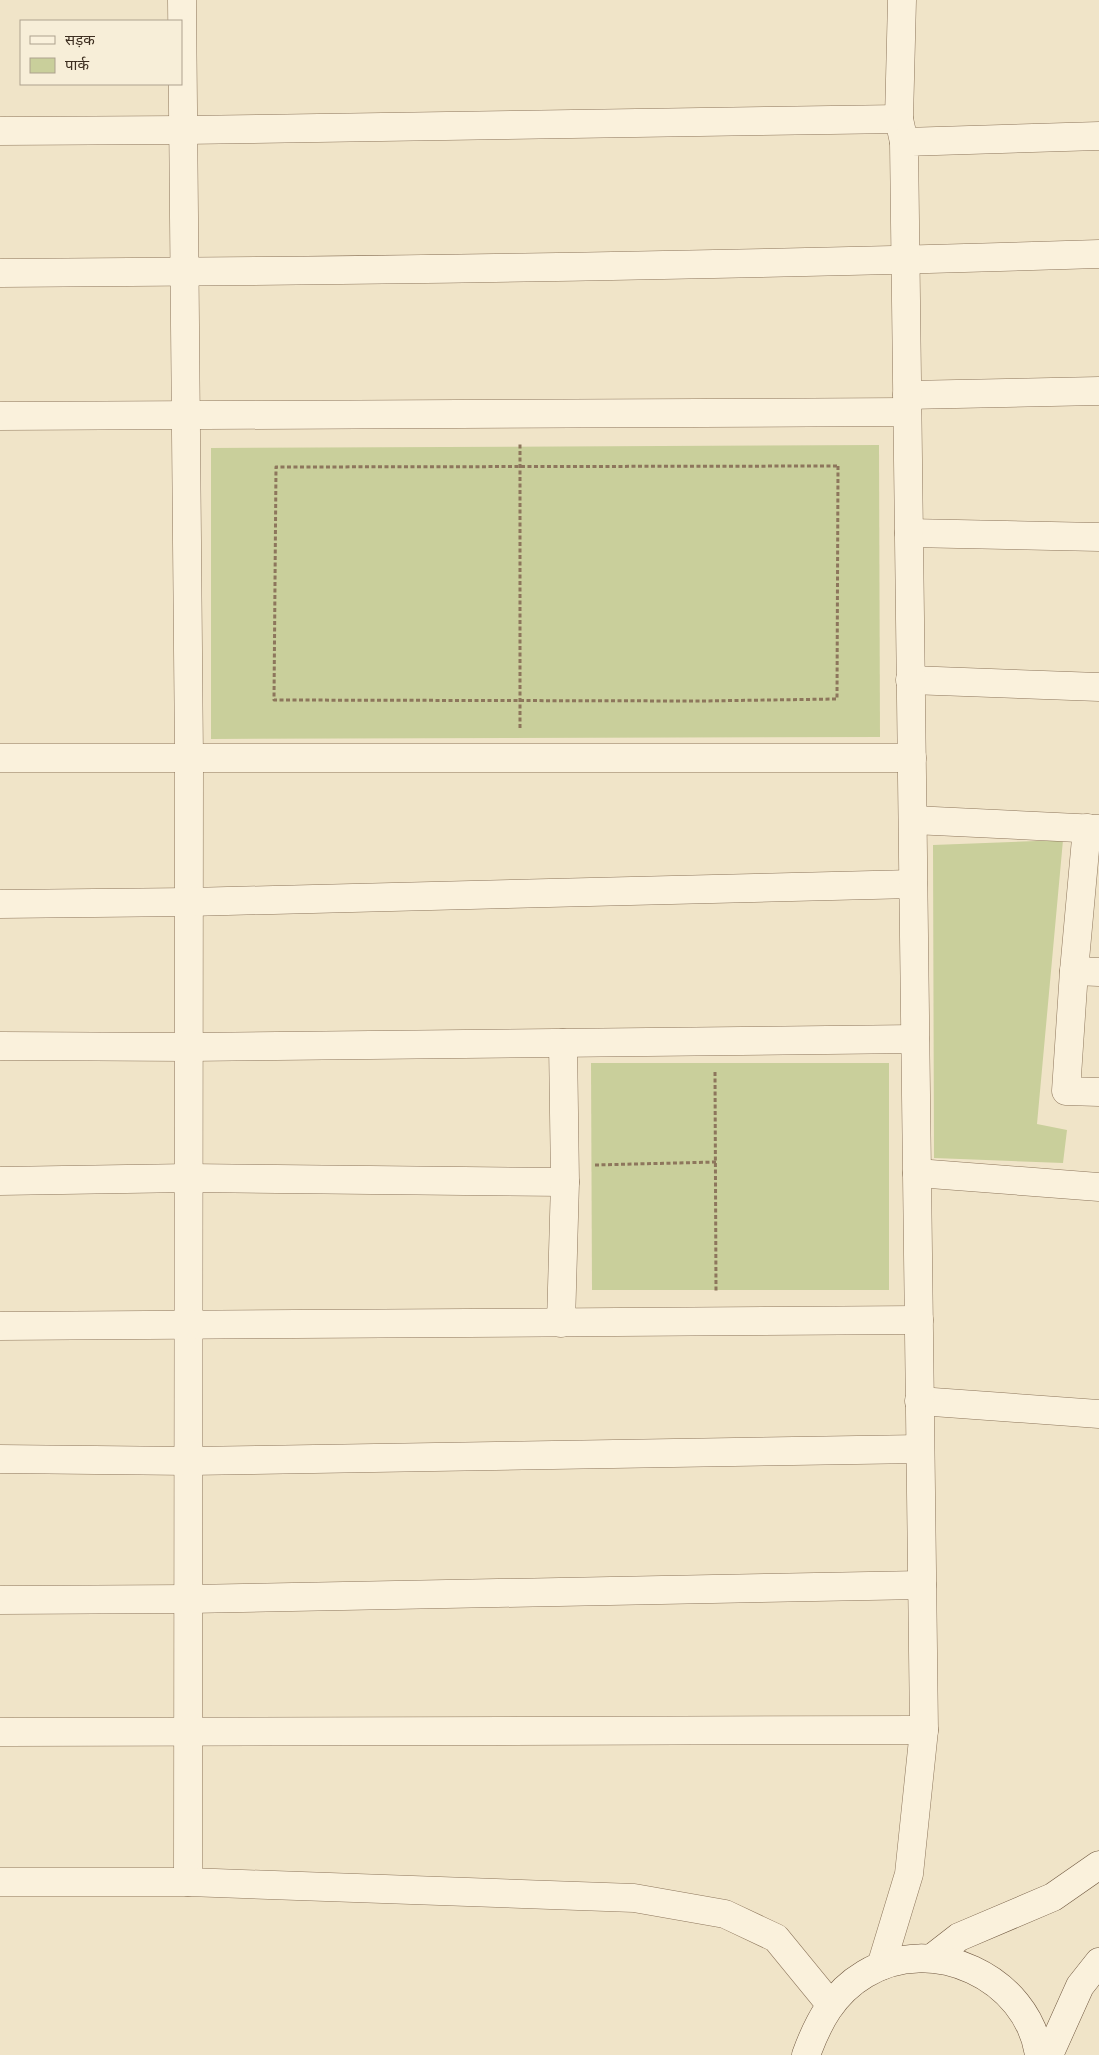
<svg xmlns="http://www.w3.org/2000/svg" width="1099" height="2055" font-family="Bitter,'Noto Sans Devanagari',serif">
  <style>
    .green { fill: #c9cf9b }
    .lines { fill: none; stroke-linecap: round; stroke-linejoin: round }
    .minor-casing { stroke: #8d765c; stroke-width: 29 }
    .tertiary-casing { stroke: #8d765c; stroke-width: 29 }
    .secondary-casing { stroke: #6f573f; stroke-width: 29 }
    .path { stroke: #8d765c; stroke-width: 3; stroke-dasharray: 4 2.5; stroke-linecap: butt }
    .minor { stroke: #faf1dc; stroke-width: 28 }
    .tertiary { stroke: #faf1dc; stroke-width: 28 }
    .secondary { stroke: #faf1dc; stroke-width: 28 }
  </style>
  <rect width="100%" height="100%" fill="#f0e4c8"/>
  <g class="green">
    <polygon points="879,445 880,737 211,739 211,448"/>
    <polygon points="1063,840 1037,1124 1067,1130 1063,1163 934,1158 933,845"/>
    <polygon points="591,1063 889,1063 889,1290 592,1290"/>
  </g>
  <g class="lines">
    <defs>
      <g id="minor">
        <polyline points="182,0 189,758 188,1882"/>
        <polyline points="0,131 184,130 899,119"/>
        <path d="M0 273C366 271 733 266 1099 254"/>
        <polyline points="907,395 1099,391"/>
        <polyline points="0,416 907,412"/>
        <polyline points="909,533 1099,537"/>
        <polyline points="910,680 1099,687"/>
        <polyline points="0,758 912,758"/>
        <polyline points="913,820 1099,829"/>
        <polyline points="1087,828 1074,971 1066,1091 1099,1092"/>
        <polyline points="0,904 189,902 913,884"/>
        <polyline points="1074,971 1099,972"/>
        <polyline points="0,1046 189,1047 915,1039"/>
        <polyline points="917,1173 1099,1187"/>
        <polyline points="0,1181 189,1178 565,1182 563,1043"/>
        <polyline points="561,1323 565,1182"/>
        <polyline points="0,1326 919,1320"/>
        <polyline points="919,1401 1099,1414"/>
        <polyline points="0,1459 189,1461 920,1449"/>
        <polyline points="0,1600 189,1599 922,1585"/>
        <polyline points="0,1732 924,1730"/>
        <polyline points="0,1882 188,1882 634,1898 725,1914 776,1938 830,2004"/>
      </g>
      <g id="tertiary">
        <polyline points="902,0 899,119 904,142"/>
        <polyline points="881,1966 909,1874 924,1730 904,142 1099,136"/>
      </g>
      <g id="secondary">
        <polyline points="932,1958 959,1937 1053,1897 1099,1865"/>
        <path d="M806 2055C818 2022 833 1993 865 1974 931 1933 1028 1977 1039 2055"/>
        <polyline points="1049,2055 1080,1986 1099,1962"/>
      </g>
    </defs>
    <use href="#minor" class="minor-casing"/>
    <use href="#tertiary" class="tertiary-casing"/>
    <use href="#secondary" class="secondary-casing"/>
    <g class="path">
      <polygon points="838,466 837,699 701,701 274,700 276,467"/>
      <polyline points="520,728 520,444"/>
      <polyline points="715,1072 716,1291"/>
      <polyline points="595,1165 716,1162"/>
    </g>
    <use href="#minor" class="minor"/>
    <use href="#tertiary" class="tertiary"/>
    <use href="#secondary" class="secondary"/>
  </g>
  <rect x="20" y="20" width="162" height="65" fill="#f7eed8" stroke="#ada18e"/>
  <rect x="30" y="36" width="25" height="8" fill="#faf1dc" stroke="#ada18e"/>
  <text x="65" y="45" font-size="15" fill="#3d2e20">सड़क</text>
  <rect x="30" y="58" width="25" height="15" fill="#c9cf9b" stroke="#ada18e"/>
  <text x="65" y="70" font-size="15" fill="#3d2e20">पार्क</text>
</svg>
